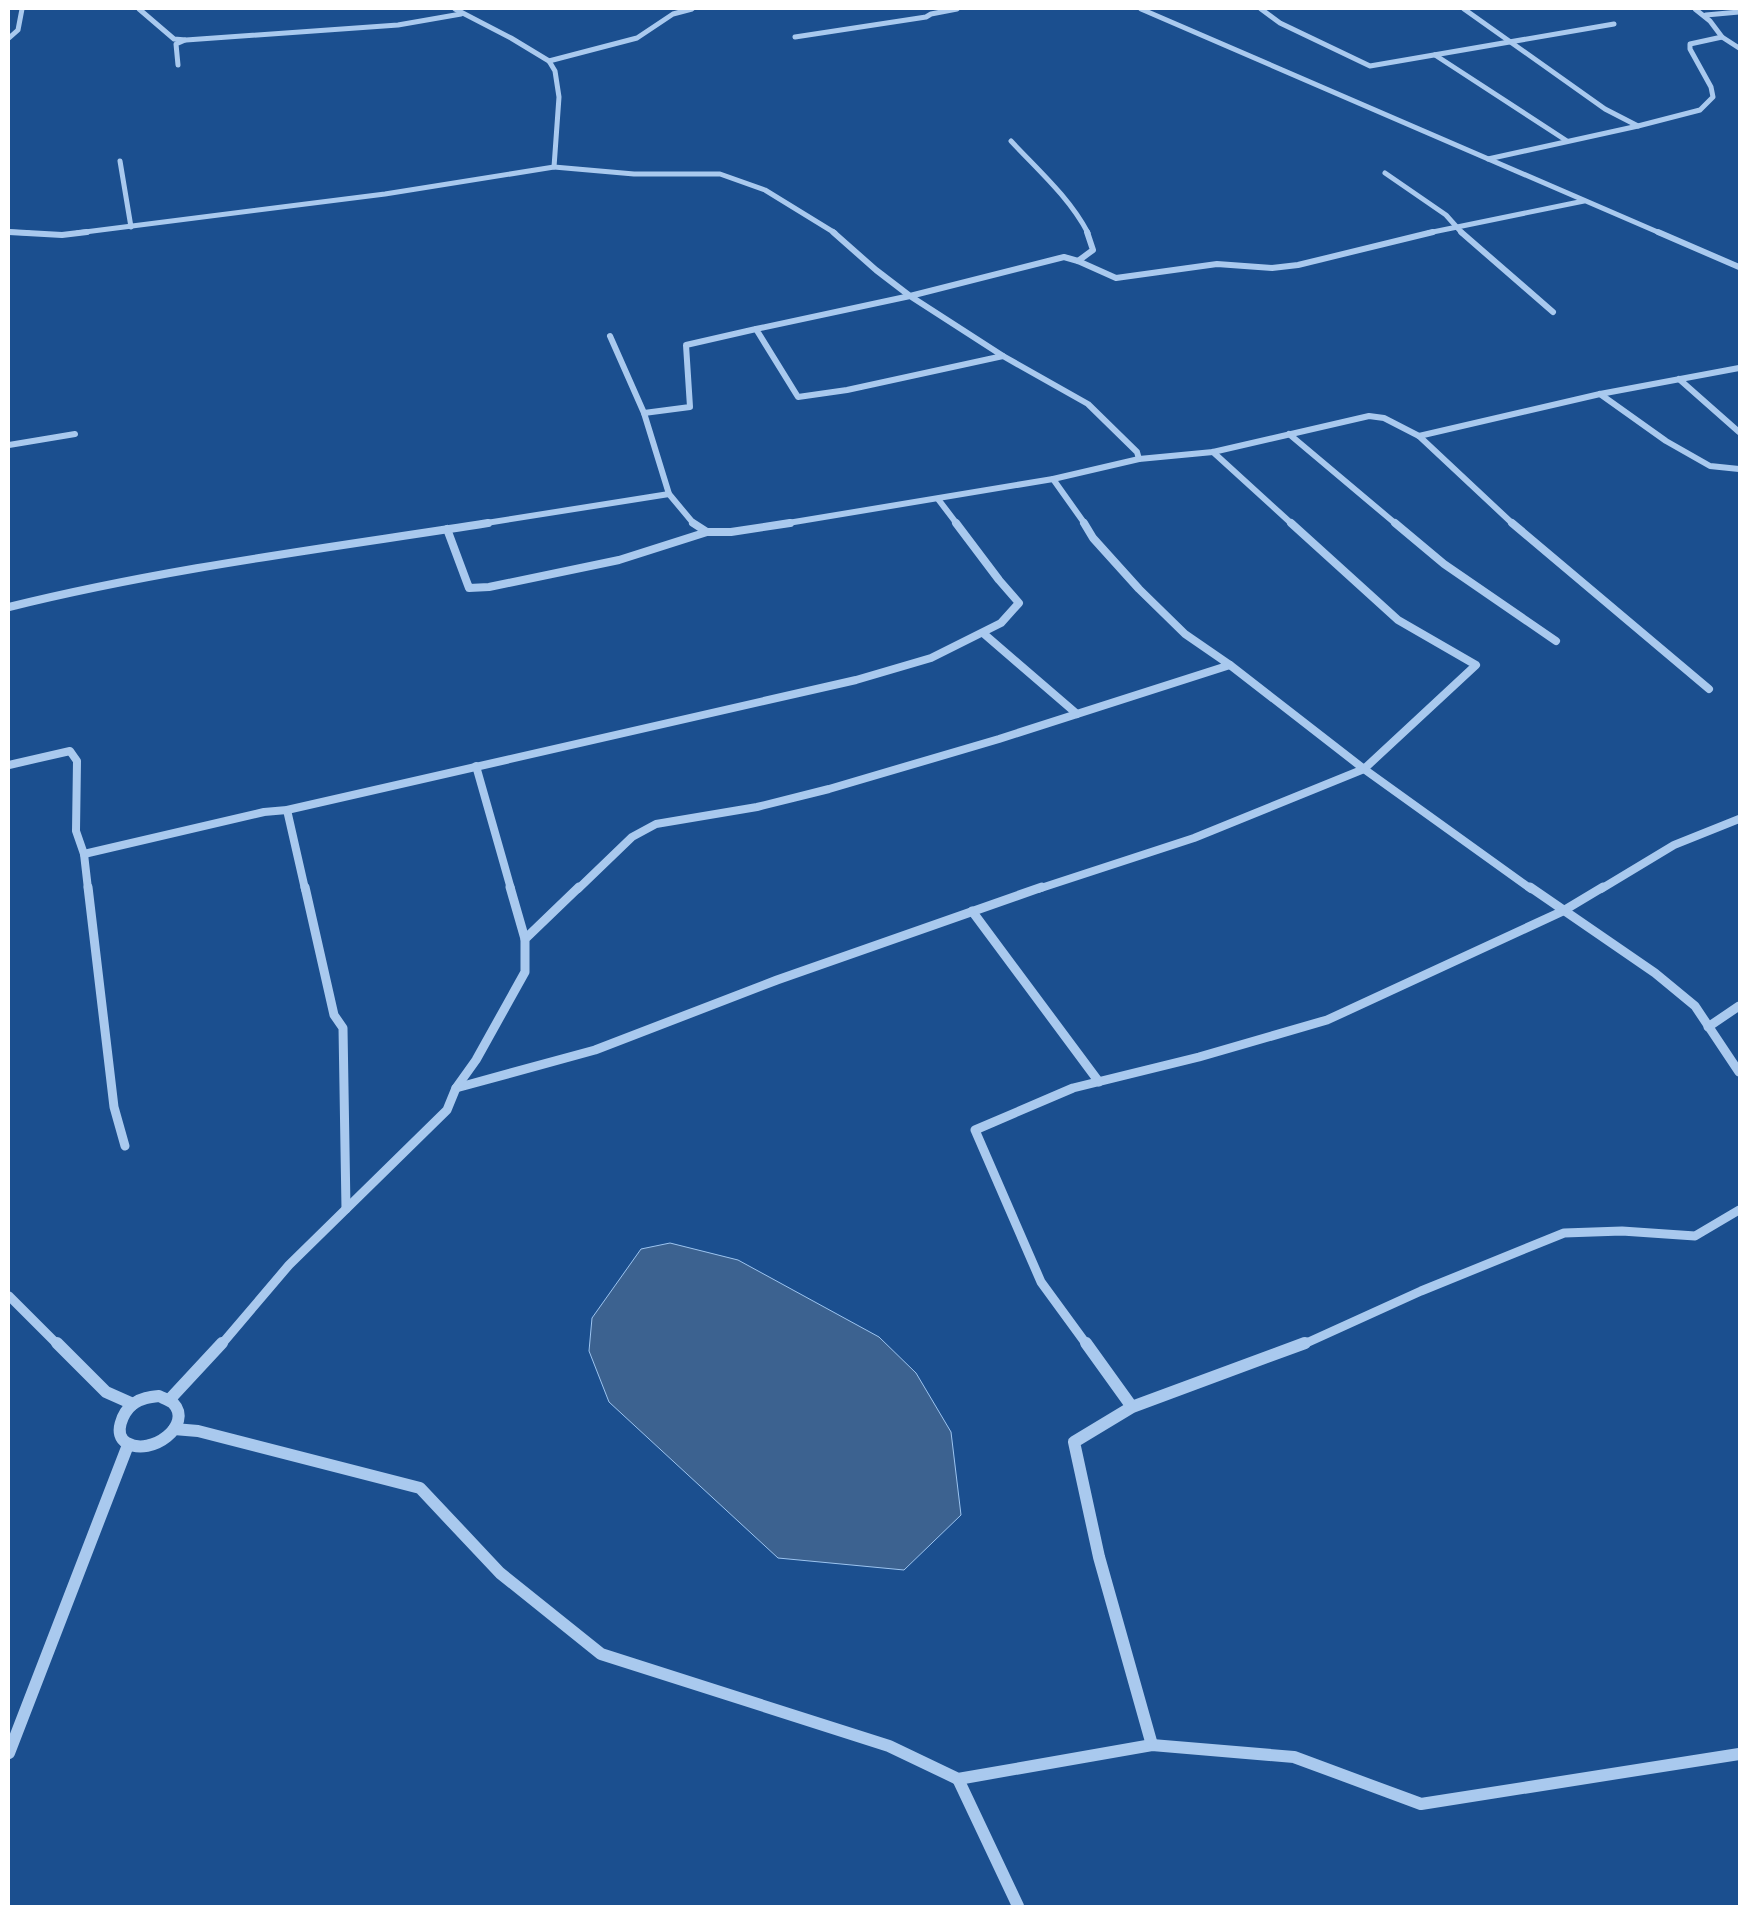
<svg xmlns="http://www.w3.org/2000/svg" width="1748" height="1915" font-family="'Public Sans',sans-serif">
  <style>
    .water { fill: #3c6290; stroke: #9cc4f0 }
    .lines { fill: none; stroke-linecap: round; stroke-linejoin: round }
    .minor-far4 { stroke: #a9c9ee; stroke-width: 5 }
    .minor-far3 { stroke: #a9c9ee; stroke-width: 6 }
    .minor-far2 { stroke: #a9c9ee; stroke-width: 8 }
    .minor-far1 { stroke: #a9c9ee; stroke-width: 9 }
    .minor { stroke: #a9c9ee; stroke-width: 12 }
  </style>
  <rect width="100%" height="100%" fill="#1b4f8f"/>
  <polygon class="water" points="670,1243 738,1260 879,1337 916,1373 951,1432 961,1515 904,1570 778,1558 609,1402 589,1351 592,1318 641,1249"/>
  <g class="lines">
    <g class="minor-far4">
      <polyline points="139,9 174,39 186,40 398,25 461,14"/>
      <polyline points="455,9 511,38 549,61 555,71 559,97 554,167 634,174 720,174 765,190 835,233"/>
      <polyline points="1141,9 1660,233"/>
      <polyline points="1261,9 1280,23 1370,66 1614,24"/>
      <polyline points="1464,9 1605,109 1638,126"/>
      <polyline points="1695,9 1710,21 1722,37"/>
      <polyline points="1706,15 1739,12"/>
      <polyline points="795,37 926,17 931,14 957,9"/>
      <polyline points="9,38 18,30 22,9"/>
      <polyline points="1435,55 1567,141"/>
      <polyline points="549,61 637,38 673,14 692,9"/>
      <polyline points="178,65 176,44 185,40"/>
      <path d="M1011 141C1038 170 1069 197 1088 233"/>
      <polyline points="1488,159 1638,126 1700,110 1713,97 1711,87 1690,49 1690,44 1722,37 1739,48"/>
      <polyline points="120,161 131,227"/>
      <polyline points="1385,173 1446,215 1462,233"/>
      <polyline points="9,232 29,233"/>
      <polyline points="77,233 385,194 554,167"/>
      <polyline points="1428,233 1584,201"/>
    </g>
    <g class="minor-far3">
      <polyline points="9,232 62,235 87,232"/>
      <polyline points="833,232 876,270 910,296 1064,257 1078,261 1116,278 1217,264 1272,268 1298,265 1433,232"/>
      <polyline points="1461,232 1553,312"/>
      <polyline points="1658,232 1739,267"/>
      <polyline points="1078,261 1093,250 1087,232"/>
      <polygon points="910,296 1003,356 847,390 798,397 756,329"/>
      <polyline points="610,336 644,413 669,494 694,524"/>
      <polyline points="1003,356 1088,404 1137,452 1139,459 1053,479 1085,524"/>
      <polyline points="1679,379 1739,432"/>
      <polyline points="1600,394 1666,441 1710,466 1739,469"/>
      <polyline points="644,413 690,407 686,345 756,329"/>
      <polyline points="1289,434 1396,524"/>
      <polyline points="1419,436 1600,394 1739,368"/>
      <polyline points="9,445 75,434"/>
      <polyline points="1213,452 1292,524"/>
      <polyline points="1139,459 1213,452 1369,416 1384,418 1419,436 1513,524"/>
      <polyline points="938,499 957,524"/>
      <polyline points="480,524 669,494"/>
      <polyline points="782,524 1053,479"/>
    </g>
    <g class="minor-far2">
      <polyline points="693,523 707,532 731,532 790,523"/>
      <polyline points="1395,523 1444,564 1556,641"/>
      <polyline points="1512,523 1709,689"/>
      <polyline points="447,529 469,588 489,587 619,560 707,532"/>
      <path d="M9 607C166 568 328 548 488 523"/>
      <polyline points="983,633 1077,714"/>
      <polyline points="1230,665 1364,769 1531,889"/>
      <polyline points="9,765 70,751 77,761 76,831 84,854 88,889"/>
      <polyline points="476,766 511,889"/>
      <polyline points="287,810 305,889"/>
      <polyline points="84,854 264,812 287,810 856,680 931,658 1001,623 1019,603 999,580 956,523"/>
      <polyline points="578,889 632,837 656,824 757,807 829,789 999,739 1230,665 1185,634 1139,589 1093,538 1084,523"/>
      <polyline points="1038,889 1194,838 1364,769 1476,665 1398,620 1291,523"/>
      <polyline points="1601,889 1674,845 1739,819"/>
    </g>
    <g class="minor-far1">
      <polyline points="88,887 114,1107 125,1146"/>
      <polyline points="305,887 334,1015 343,1028 346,1209"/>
      <polyline points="510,887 525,939"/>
      <polyline points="1530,887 1655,973 1695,1006 1739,1072"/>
      <polyline points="972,911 1099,1082"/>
      <polyline points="1708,1027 1739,1006"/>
      <polyline points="456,1088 595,1050 777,980 1042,887"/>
      <polyline points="9,1296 58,1345"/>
      <polyline points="221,1345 289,1265 447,1110 456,1088 476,1060 525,972 525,939 579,887"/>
      <polyline points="1087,1345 1041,1282 975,1130 1073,1088 1199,1057 1327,1020 1563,911 1603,887"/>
      <polyline points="1302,1345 1421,1291 1564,1233 1622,1231 1695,1236 1739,1210"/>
    </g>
    <g class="minor">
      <polyline points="57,1343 106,1392 133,1404"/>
      <polyline points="1086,1343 1132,1407"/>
      <path d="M159 1396C163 1398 169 1400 173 1403 194 1425 151 1457 127 1443 112 1435 123 1412 133 1404 141 1398 150 1397 159 1396Z"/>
      <polyline points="170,1399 222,1343"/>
      <polyline points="174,1429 198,1431 420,1488 500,1573 601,1654 889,1746 958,1779 1152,1745 1294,1757 1421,1804 1739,1754"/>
      <polyline points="1152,1745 1099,1557 1074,1442 1132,1407 1305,1343"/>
      <polyline points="9,1753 128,1445"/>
      <polyline points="958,1779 1018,1906"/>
    </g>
  </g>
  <rect width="1748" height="1915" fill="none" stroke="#ffffff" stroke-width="20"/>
</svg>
